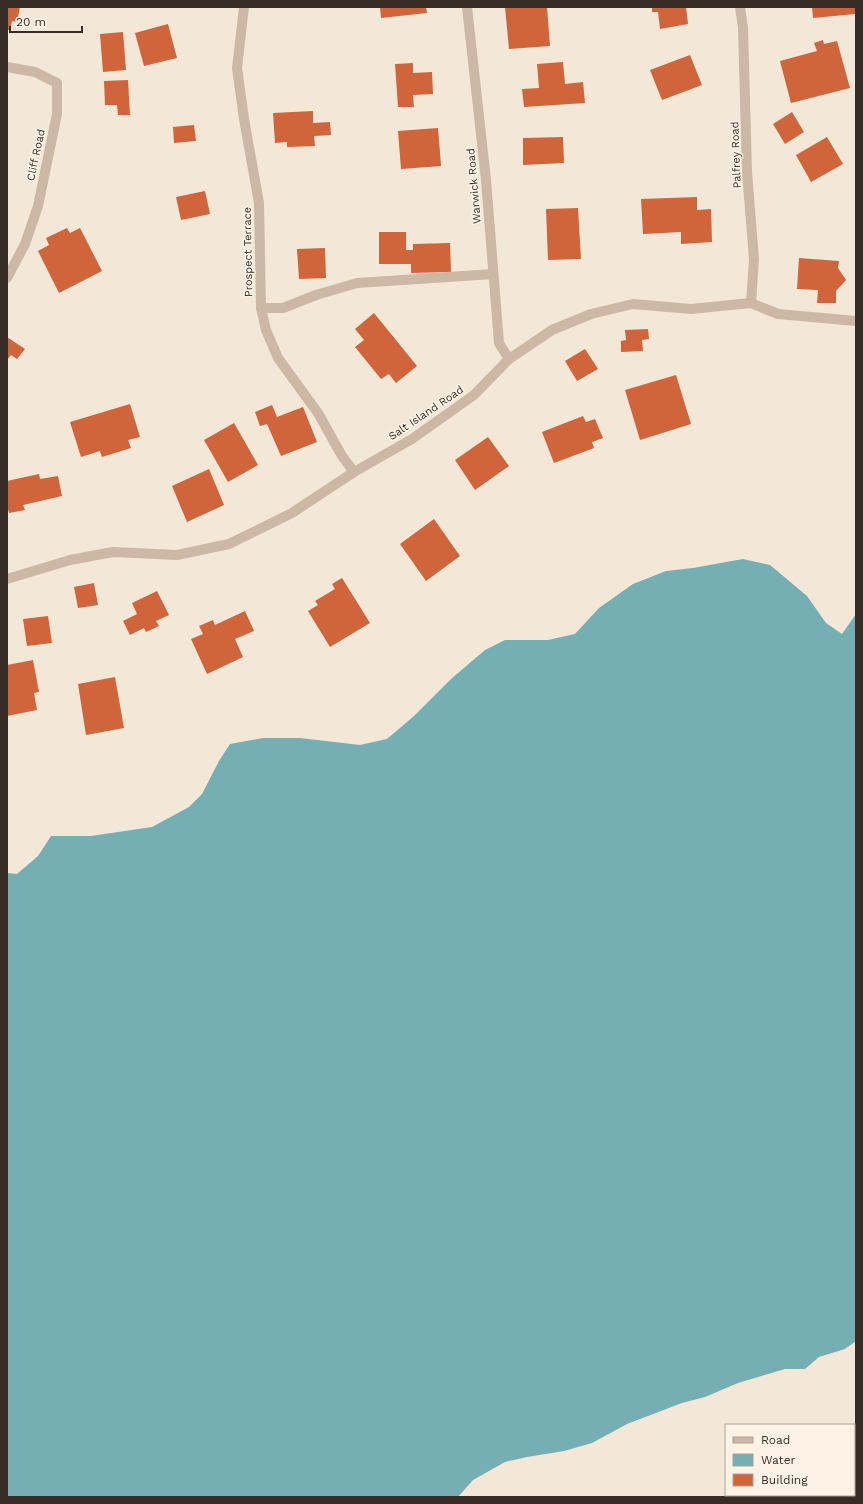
<svg xmlns="http://www.w3.org/2000/svg" width="863" height="1504" font-family="'Work Sans',sans-serif">
  <style>
    .water { fill: #75aeb3 }
    .building { fill: #d0643a }
    .lines { fill: none; stroke-linecap: round; stroke-linejoin: round }
    .minor { stroke: #ccb8a4; stroke-width: 10 }
    .labels { text-anchor: middle; dominant-baseline: central; stroke-width: 3; stroke-linejoin: round; paint-order: stroke }
    .street-label { font-size: 11px; fill: #372c26; stroke: #fbf2e5 }
  </style>
  <rect width="100%" height="100%" fill="#f3e8d8"/>
  <polygon class="water" points="743,559 770,565 807,596 826,623 842,634 856,614 856,1341 845,1349 819,1357 805,1369 785,1369 738,1383 705,1397 682,1403 627,1424 592,1443 564,1451 527,1457 505,1462 473,1480 458,1497 7,1497 7,873 17,874 38,856 51,836 91,836 152,827 189,807 202,794 219,761 230,744 263,738 300,738 360,745 387,739 414,716 451,679 485,650 505,640 548,640 575,634 599,608 633,584 666,571 693,568"/>
  <g class="building">
    <polygon points="7,7 20,7 17,22 12,21 10,30 7,30"/>
    <polygon points="380,7 426,7 427,13 381,18"/>
    <polygon points="505,7 547,7 550,46 509,49"/>
    <polygon points="652,7 686,7 688,24 660,29 658,12 652,12"/>
    <polygon points="812,7 855,7 855,14 813,18"/>
    <polygon points="168,24 177,58 144,66 135,33"/>
    <polygon points="123,32 126,70 103,72 100,34"/>
    <polygon points="823,40 824,44 837,41 850,88 791,103 780,61 817,51 814,43"/>
    <polygon points="690,55 702,85 662,100 650,70"/>
    <polygon points="563,62 565,84 583,82 585,103 524,107 522,89 539,88 537,64"/>
    <polygon points="413,63 413,73 432,72 433,94 413,95 414,107 398,107 395,64"/>
    <polygon points="128,80 130,115 118,115 117,105 105,105 104,81"/>
    <polygon points="313,111 313,123 330,122 331,135 314,136 315,146 287,147 287,142 275,143 273,113"/>
    <polygon points="792,112 804,132 785,144 773,124"/>
    <polygon points="194,125 196,141 174,143 173,127"/>
    <polygon points="438,128 441,166 401,169 398,131"/>
    <polygon points="563,137 564,163 523,165 523,138"/>
    <polygon points="827,137 843,164 811,182 796,155"/>
    <polygon points="205,191 210,214 181,220 176,197"/>
    <polygon points="697,197 697,210 711,209 712,242 681,244 681,232 643,234 641,199"/>
    <polygon points="578,208 581,259 548,260 546,209"/>
    <polygon points="67,228 70,233 80,228 102,271 59,293 38,251 49,245 46,238"/>
    <polygon points="379,232 406,232 406,250 413,250 413,244 450,243 451,272 411,273 411,264 379,264"/>
    <polygon points="325,248 326,278 299,279 297,249"/>
    <polygon points="799,258 839,261 838,268 846,280 836,291 836,303 817,303 818,290 797,289"/>
    <polygon points="374,313 417,366 396,383 389,374 381,379 355,347 364,340 355,329"/>
    <polygon points="648,329 649,339 642,340 643,351 621,352 621,341 626,340 625,330"/>
    <polygon points="7,337 25,349 17,359 11,355 7,360"/>
    <polygon points="585,349 598,369 577,381 565,361"/>
    <polygon points="676,375 691,424 640,440 625,390"/>
    <polygon points="130,404 140,437 128,440 131,448 102,457 100,451 81,457 70,422"/>
    <polygon points="272,405 277,417 303,407 317,442 281,456 267,424 260,426 255,412"/>
    <polygon points="583,416 586,422 595,419 603,438 592,442 594,448 554,463 542,432"/>
    <polygon points="234,423 258,465 228,482 204,440"/>
    <polygon points="488,437 509,466 475,490 455,460"/>
    <polygon points="209,469 224,505 187,522 172,486"/>
    <polygon points="39,474 40,479 58,476 62,496 23,505 25,510 9,513 7,505 7,481"/>
    <polygon points="434,519 460,556 426,581 400,544"/>
    <polygon points="342,578 370,623 330,647 308,611 318,605 315,601 335,589 332,584"/>
    <polygon points="94,583 98,605 78,608 74,587"/>
    <polygon points="157,591 169,615 156,621 159,626 146,632 144,628 130,635 123,621 137,614 132,603"/>
    <polygon points="245,611 254,631 235,639 243,657 207,674 191,639 203,634 199,626 213,620 215,625"/>
    <polygon points="48,616 52,643 27,646 23,619"/>
    <polygon points="33,660 39,692 34,693 37,710 7,716 7,665"/>
    <polygon points="115,677 124,728 86,735 78,684"/>
  </g>
  <g class="lines">
    <g class="minor">
      <polyline points="244,7 237,68 244,119 259,203 261,308 266,330 278,358 318,413 342,456 354,472"/>
      <polyline points="467,7 486,180 499,343 509,359"/>
      <polyline points="740,7 743,28 747,172 754,259 751,303"/>
      <polyline points="7,67 35,72 57,83 57,114 38,206 25,244 7,278"/>
      <polyline points="261,308 283,308 316,295 357,283 493,274"/>
      <polyline points="7,579 70,560 113,552 177,555 229,544 292,513 354,472 412,439 474,395 509,359 552,330 591,314 633,304 691,309 751,303 778,314 856,321"/>
    </g>
  </g>
  <g class="labels">
    <g class="street-label">
      <text transform="translate(36 155) rotate(-78)">Cliff Road</text>
      <text transform="translate(736 155) rotate(-92)">Palfrey Road</text>
      <text transform="translate(474 186) rotate(-95)">Warwick Road</text>
      <text transform="translate(248 252) rotate(-91)">Prospect Terrace</text>
      <text transform="translate(426 413) rotate(-34)">Salt Island Road</text>
    </g>
  </g>
  <rect width="863" height="1504" fill="none" stroke="#372c26" stroke-width="16"/>
  <rect x="725" y="1424" width="130" height="72" fill="#fbf2e5" stroke="#ada399"/>
  <rect x="733" y="1437" width="20" height="6" fill="#ccb8a4" stroke="#ada399"/>
  <text x="761" y="1444" font-size="12" fill="#372c26">Road</text>
  <rect x="733" y="1454" width="20" height="12" fill="#75aeb3" stroke="#ada399"/>
  <text x="761" y="1464" font-size="12" fill="#372c26">Water</text>
  <rect x="733" y="1474" width="20" height="12" fill="#d0643a" stroke="#ada399"/>
  <text x="761" y="1484" font-size="12" fill="#372c26">Building</text>
  <path d="M10 26v6h72v-6" fill="none" stroke="#372c26" stroke-width="2"/>
  <text x="16" y="26" font-size="12" fill="#372c26" stroke="#fbf2e5" stroke-width="3" paint-order="stroke">20 m</text>
</svg>
